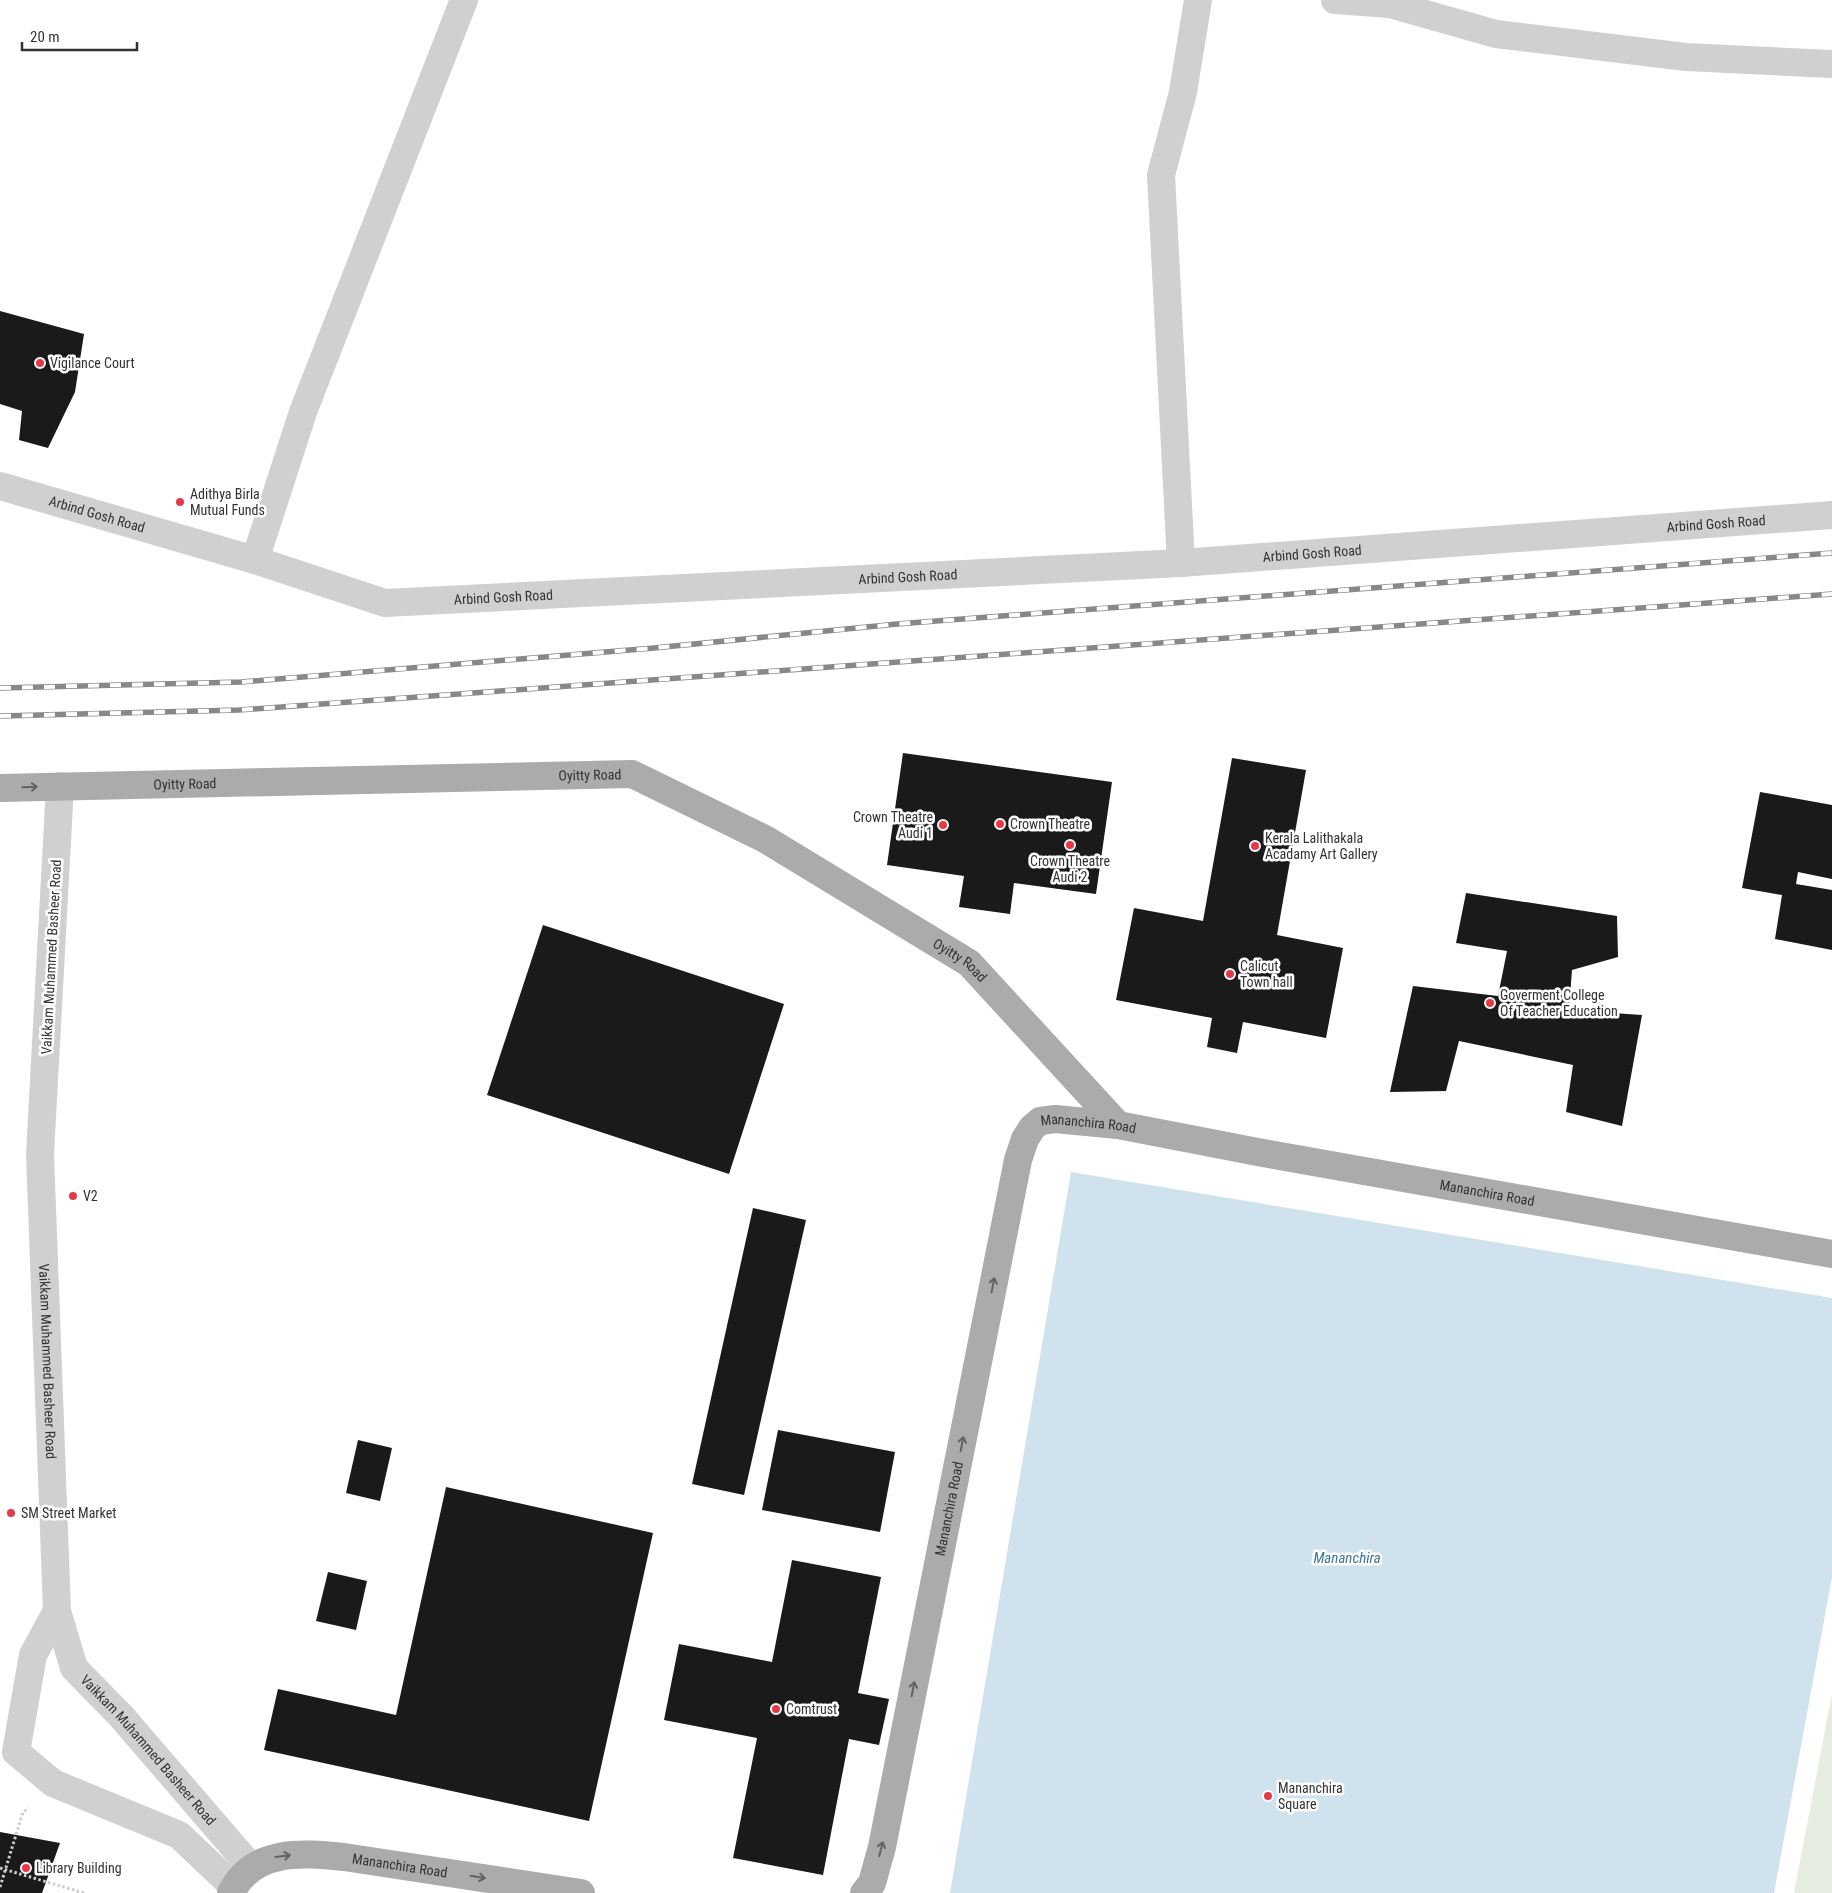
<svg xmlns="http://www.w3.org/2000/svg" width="1832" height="1893" font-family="'Roboto Condensed',sans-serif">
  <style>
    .green { fill: #e6ecdf }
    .water { fill: #cfe2ee }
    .building { fill: #1a1a1a }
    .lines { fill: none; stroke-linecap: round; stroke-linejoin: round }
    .path { stroke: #cdcdcd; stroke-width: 3; stroke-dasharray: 2.5 2.5; stroke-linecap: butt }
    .minor { stroke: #d0d0d0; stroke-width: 28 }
    .major { stroke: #ababab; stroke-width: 28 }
    .rail-casing { stroke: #888; stroke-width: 5.5 }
    .rail { stroke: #fff; stroke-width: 4; stroke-dasharray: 11; stroke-linecap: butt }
    .oneway { stroke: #636363 }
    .poi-dot { fill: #e63946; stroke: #fff; stroke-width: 2 }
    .labels { text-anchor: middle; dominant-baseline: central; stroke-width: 5; stroke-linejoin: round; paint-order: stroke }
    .poi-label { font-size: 14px; fill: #333; stroke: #fff; text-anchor: start }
    .street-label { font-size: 14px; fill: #333; stroke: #fff }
    .water-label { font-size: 15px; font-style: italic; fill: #3f7597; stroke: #fff }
  </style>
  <rect width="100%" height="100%" fill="#fff"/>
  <polygon class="green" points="1832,1694 1832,1893 1794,1893"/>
  <polygon class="water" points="1071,1172 1832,1298 1832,1577 1774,1893 950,1893"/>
  <g class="building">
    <polygon points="0,311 84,334 75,392 48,448 19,440 22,411 0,404"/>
    <polygon points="903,753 1112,782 1096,894 1014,883 1010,914 959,907 964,876 887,865"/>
    <polygon points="1232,758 1306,770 1277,935 1343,948 1326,1038 1243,1022 1237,1053 1207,1047 1212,1018 1116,1000 1134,908 1203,921"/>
    <polygon points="1760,792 1832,805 1832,879 1798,872 1796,884 1832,890 1832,950 1775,939 1782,895 1742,888"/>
    <polygon points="1466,893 1617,916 1618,957 1572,970 1569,1010 1642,1015 1622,1126 1566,1112 1573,1065 1459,1041 1446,1091 1390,1092 1413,986 1498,996 1507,951 1456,943"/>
    <polygon points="543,925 784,1004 729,1174 487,1095"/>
    <polygon points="753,1208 806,1220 744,1495 692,1484"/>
    <polygon points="778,1430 895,1452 880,1532 762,1510"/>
    <polygon points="358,1440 392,1448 380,1501 346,1493"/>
    <polygon points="446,1487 653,1533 589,1821 264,1750 278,1689 396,1715"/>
    <polygon points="792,1560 881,1577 858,1693 889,1699 879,1745 849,1739 823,1875 733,1858 757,1738 664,1720 679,1644 772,1662"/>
    <polygon points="328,1572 367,1581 356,1630 316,1621"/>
    <polygon points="0,1832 60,1843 42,1893 0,1893"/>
  </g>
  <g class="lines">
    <g class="path">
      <polyline points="0,1868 84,1893"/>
      <polyline points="0,1887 23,1812 29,1808"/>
    </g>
    <g class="minor">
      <polyline points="1335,0 1390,4 1396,0"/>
      <polyline points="1390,4 1496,34 1686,57 1832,64"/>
      <path id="s1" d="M0 486 255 560 385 603 1181 563 1832 515"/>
      <polyline points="255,560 303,412 464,0"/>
      <polyline points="1181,563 1161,175 1183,92 1198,0"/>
      <path id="s2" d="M60 786 40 1154 57 1611 74 1668 121 1716 251 1867"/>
      <polyline points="57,1611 33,1655 16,1752 53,1783 179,1835 234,1887"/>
    </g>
    <g class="major">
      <path id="s3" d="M0 788 632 774 765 839 969 963 1118 1125"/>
      <path id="s4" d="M231 1893C253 1848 303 1853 344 1857L581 1893"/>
      <path id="s5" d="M864 1893 872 1883 882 1847 1018 1160 1025 1139 1032 1128 1040 1121 1055 1119 1118 1125 1263 1153 1832 1254"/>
    </g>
    <defs>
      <g id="rail">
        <polyline points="0,688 241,682 654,648 897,624 1832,553"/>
        <polyline points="0,716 239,710 1832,594"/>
      </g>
    </defs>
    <use href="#rail" class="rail-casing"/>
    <use href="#rail" class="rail"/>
  </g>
  <defs><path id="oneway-shaft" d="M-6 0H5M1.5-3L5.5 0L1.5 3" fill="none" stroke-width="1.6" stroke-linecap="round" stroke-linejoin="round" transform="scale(1.25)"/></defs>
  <g class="oneway">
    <use href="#oneway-shaft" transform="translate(30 787) rotate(-2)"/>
    <use href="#oneway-shaft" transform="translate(993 1285) rotate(-79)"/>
    <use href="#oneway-shaft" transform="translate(962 1444) rotate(-79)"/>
    <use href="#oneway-shaft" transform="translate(913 1689) rotate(-79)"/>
    <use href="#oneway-shaft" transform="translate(881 1849) rotate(-76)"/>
    <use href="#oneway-shaft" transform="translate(283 1856) rotate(-7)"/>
    <use href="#oneway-shaft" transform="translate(478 1877) rotate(9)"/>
  </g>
  <g class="poi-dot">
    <circle cx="40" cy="363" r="5"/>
    <circle cx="180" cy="502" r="5"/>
    <circle cx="1000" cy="824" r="5"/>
    <circle cx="943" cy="825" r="5"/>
    <circle cx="1070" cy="845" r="5"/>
    <circle cx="1255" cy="846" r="5"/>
    <circle cx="1230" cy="974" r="5"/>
    <circle cx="1490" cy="1003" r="5"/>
    <circle cx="73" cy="1196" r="5"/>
    <circle cx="11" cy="1513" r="5"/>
    <circle cx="776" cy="1709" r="5"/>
    <circle cx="1268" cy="1796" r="5"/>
    <circle cx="26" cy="1868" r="5"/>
  </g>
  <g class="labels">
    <g class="poi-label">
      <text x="50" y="363">Vigilance Court</text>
      <text x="190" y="494">Adithya Birla<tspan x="190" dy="16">Mutual Funds</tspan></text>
      <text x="933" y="817" text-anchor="end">Crown Theatre<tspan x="933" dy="16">Audi 1</tspan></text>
      <text x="1010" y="824">Crown Theatre</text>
      <text x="1265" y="838">Kerala Lalithakala<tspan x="1265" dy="16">Acadamy Art Gallery</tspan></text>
      <text x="1070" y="861" text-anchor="middle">Crown Theatre<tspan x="1070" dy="16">Audi 2</tspan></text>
      <text x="1240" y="966">Calicut<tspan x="1240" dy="16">Town hall</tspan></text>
      <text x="1500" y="995">Goverment College<tspan x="1500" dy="16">Of Teacher Education</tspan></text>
      <text x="83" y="1196">V2</text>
      <text x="21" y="1513">SM Street Market</text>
      <text x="786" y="1709">Comtrust</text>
      <text x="1278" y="1788">Mananchira<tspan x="1278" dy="16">Square</tspan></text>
      <text x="36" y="1868">Library Building</text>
    </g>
    <g class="street-label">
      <text stroke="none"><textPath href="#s1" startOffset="101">Arbind Gosh Road</textPath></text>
      <text stroke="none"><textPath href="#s1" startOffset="1736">Arbind Gosh Road</textPath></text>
      <text stroke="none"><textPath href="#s1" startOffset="1331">Arbind Gosh Road</textPath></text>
      <text stroke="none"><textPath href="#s1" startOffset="926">Arbind Gosh Road</textPath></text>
      <text stroke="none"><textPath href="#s1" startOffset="521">Arbind Gosh Road</textPath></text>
      <text stroke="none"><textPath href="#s3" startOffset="590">Oyitty Road</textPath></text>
      <text stroke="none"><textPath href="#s3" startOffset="185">Oyitty Road</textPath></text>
      <text transform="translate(51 957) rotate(-87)">Vaikkam Muhammed Basheer Road</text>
      <text stroke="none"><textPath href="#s3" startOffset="1010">Oyitty Road</textPath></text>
      <text stroke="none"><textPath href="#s5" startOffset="845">Mananchira Road</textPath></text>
      <text stroke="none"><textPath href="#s5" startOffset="1250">Mananchira Road</textPath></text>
      <text stroke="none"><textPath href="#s2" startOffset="576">Vaikkam Muhammed Basheer Road</textPath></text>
      <text stroke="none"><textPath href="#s5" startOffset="395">Mananchira Road</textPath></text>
      <text stroke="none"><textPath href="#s2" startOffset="996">Vaikkam Muhammed Basheer Road</textPath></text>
      <text stroke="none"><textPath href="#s4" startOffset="184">Mananchira Road</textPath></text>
    </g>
    <g class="water-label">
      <text x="1347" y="1558">Mananchira</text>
    </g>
  </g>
  <path d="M22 42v8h115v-8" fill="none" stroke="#333333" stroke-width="2.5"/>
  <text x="30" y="42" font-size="15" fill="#333333" stroke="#ffffff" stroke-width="4" paint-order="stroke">20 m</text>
</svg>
